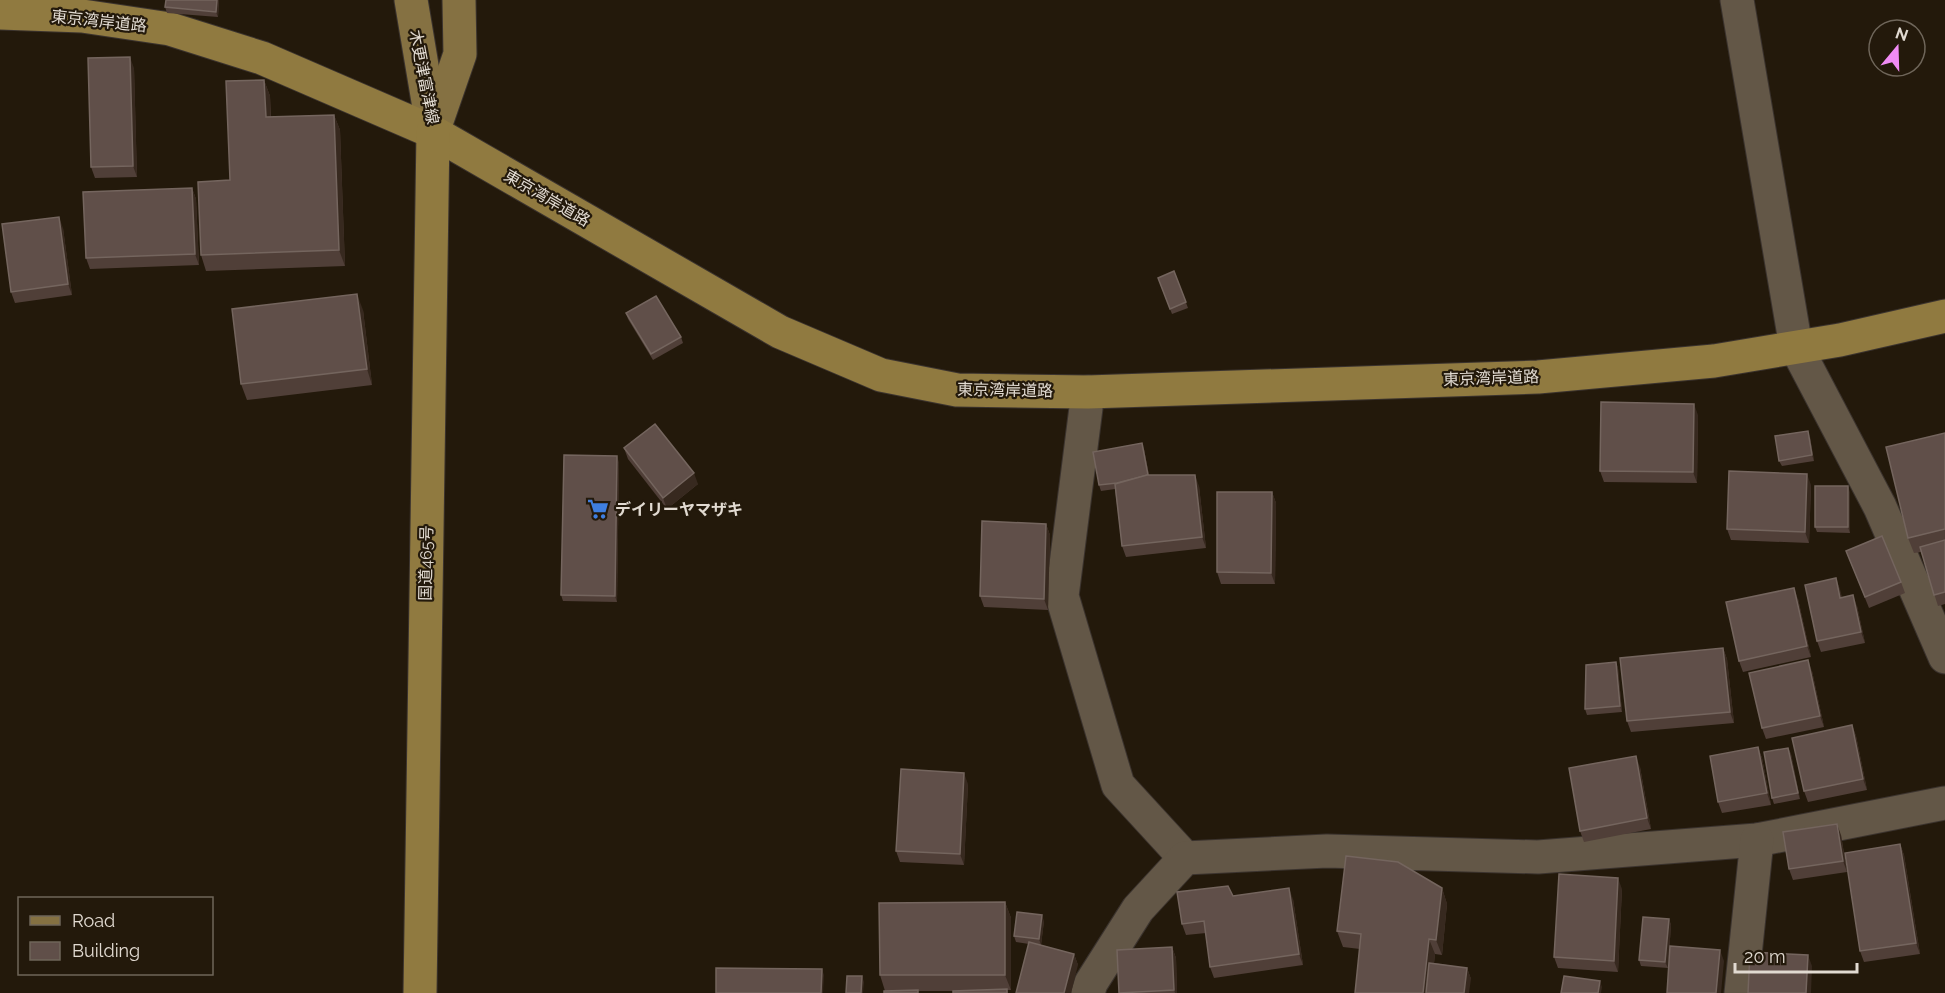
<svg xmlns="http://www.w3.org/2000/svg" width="1945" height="993" font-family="Raleway,'Noto Sans JP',sans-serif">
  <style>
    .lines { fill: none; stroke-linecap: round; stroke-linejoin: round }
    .minor-casing { stroke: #3b332e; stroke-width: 35 }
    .primary-casing { stroke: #3b332e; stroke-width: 35 }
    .trunk-casing { stroke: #3b332e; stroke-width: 35 }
    .minor { stroke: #635747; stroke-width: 33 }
    .primary { stroke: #857142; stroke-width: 33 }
    .trunk { stroke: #907a40; stroke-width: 33 }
    .wall { fill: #503f38 }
    .shaded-wall { fill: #37291f }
    .building { fill: #604f49; stroke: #74655e; stroke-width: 1.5 }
    .labels { text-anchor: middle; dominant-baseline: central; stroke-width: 4.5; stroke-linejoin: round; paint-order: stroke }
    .street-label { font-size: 16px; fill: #e1dad1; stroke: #23190b }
    .poi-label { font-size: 16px; font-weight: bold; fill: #e1dad1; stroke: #23190b; text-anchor: start }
  </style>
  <rect width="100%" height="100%" fill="#23190b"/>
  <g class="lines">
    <defs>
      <g id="minor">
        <polyline points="1737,0 1796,347 1880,507 1945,657"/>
        <polyline points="1088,392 1062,596 1118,785 1185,858"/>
        <polyline points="1088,993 1091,983 1138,909 1185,858 1327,851 1538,857 1757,840 1945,803"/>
        <polyline points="1741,993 1757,840"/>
      </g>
      <g id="primary">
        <polyline points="411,0 433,131"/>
        <polyline points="433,132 460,54 459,0"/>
      </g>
      <g id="trunk">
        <polyline points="0,13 82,16 170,29 262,58 433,132 780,332 881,375 957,390 1088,392 1538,377 1714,361 1840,340 1945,316"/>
        <polyline points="420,993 433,132"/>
      </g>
    </defs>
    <use href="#minor" class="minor-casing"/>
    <use href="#primary" class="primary-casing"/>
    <use href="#trunk" class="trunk-casing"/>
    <use href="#minor" class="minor"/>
    <use href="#primary" class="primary"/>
    <use href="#trunk" class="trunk"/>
  </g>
  <g class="wall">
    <polygon points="219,0 218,17 167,13 165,7"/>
    <polygon points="134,68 137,177 95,178 91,167"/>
    <polygon points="264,80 270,96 271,117 334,115 340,130 345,266 206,271 201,255 230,180"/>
    <polygon points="192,188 196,199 199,265 90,269 86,258"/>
    <polygon points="63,228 72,295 15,303 11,292"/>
    <polygon points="1174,271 1188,308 1172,314 1158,278"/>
    <polygon points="363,310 372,385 247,400 241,384"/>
    <polygon points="626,313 681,337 683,343 653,360 628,319"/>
    <polygon points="1698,415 1697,483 1604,482 1600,471"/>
    <polygon points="1945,433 1945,604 1938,606 1921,552 1914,553 1908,538"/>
    <polygon points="1810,437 1814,461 1782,466 1779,461"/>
    <polygon points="624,448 698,484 667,509 628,459"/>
    <polygon points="1144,449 1149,475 1199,486 1206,548 1126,557 1122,546 1115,489 1101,491 1099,485"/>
    <polygon points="619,462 617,602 563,601 561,595"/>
    <polygon points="1811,485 1809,543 1731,540 1727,529"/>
    <polygon points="1272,492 1276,503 1275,584 1221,584 1217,572"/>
    <polygon points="1850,492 1850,533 1817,532 1815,527"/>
    <polygon points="1046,524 1050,535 1048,610 984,607 980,596"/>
    <polygon points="1846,551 1901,582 1905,593 1869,608"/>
    <polygon points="1836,578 1842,598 1857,606 1865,643 1821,652 1817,641"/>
    <polygon points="1798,599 1811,657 1743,672 1739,661"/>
    <polygon points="1723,648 1727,659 1734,723 1631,732 1627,721"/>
    <polygon points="1616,662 1618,668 1622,712 1587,715 1585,709"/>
    <polygon points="1812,671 1824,727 1766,739 1762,728"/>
    <polygon points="1852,725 1856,736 1867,790 1808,802 1804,791"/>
    <polygon points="1758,747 1762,758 1771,805 1722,813 1718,802"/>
    <polygon points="1788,748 1791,754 1800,799 1774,804 1772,798"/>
    <polygon points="1640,767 1651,829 1584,842 1580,831"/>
    <polygon points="968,784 964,865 900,862 896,851"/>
    <polygon points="1841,835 1847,872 1793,880 1789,869"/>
    <polygon points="1900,844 1904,855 1920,954 1864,962 1860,951"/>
    <polygon points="1442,888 1447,904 1442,955 1435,954 1434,963 1467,968 1471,979 1360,949 1343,947 1337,931"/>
    <polygon points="1622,889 1618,972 1558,968 1554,957"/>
    <polygon points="1233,896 1293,899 1303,965 1214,978 1210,967 1206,933 1186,935 1182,924"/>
    <polygon points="1005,902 1011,918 1011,990 1007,990 1008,993 957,991 885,991 880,975"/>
    <polygon points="1669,919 1671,925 1668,968 1641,966 1639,960"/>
    <polygon points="1044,921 1041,945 1074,954 1078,965 1029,944 1016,942 1014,936"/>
    <polygon points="1172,947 1176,958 1177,993 1119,993"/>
  </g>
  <g class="shaded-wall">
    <polygon points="217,0 219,0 218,17 216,12"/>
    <polygon points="130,57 134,68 137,177 133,166"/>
    <polygon points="264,80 270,96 271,133 266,117"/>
    <polygon points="334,115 340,130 345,266 339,250"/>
    <polygon points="192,188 196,199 199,265 195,254"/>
    <polygon points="59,217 63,228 72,295 68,284"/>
    <polygon points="357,294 363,310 372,385 367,369"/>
    <polygon points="1694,404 1698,415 1697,483 1693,472"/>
    <polygon points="1808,431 1810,437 1814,461 1812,455"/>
    <polygon points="1142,443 1144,449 1151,486 1149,480"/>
    <polygon points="617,456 619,462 617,602 615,596"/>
    <polygon points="694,473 698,484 667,509 663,498"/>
    <polygon points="1807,474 1811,485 1809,543 1805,532"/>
    <polygon points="1195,475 1199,486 1206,548 1202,537"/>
    <polygon points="1848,486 1850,492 1850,533 1848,527"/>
    <polygon points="1272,492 1276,503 1275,584 1271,573"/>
    <polygon points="1046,524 1050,535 1048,610 1044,599"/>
    <polygon points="1836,578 1840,589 1845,609 1840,598"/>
    <polygon points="1794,588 1798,599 1811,657 1807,646"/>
    <polygon points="1853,595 1857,606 1865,643 1861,632"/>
    <polygon points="1723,648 1727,659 1734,723 1730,712"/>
    <polygon points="1808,660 1812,671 1824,727 1820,716"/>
    <polygon points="1616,662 1618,668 1622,712 1620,706"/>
    <polygon points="1852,725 1856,736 1867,790 1863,779"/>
    <polygon points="1758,747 1762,758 1771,805 1767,793"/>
    <polygon points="1788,748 1791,754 1800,799 1798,793"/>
    <polygon points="1636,756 1640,767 1651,829 1647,818"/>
    <polygon points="964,773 968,784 964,865 960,854"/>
    <polygon points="1837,824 1841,835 1847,872 1843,861"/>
    <polygon points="1900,844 1904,855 1920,954 1916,943"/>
    <polygon points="1618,878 1622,889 1618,972 1614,961"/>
    <polygon points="1289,888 1293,899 1303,965 1299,954"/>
    <polygon points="1442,888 1447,904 1442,955 1436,940"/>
    <polygon points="1005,902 1011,918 1011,990 1005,975"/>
    <polygon points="1042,915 1044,921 1041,945 1039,939"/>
    <polygon points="1669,919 1671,925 1668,968 1665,962"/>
    <polygon points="1429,939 1435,954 1431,993 1423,993"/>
    <polygon points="1172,947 1176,958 1177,993 1175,993 1174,990"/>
    <polygon points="1720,950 1724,961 1721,993 1716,993"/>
    <polygon points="1074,954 1078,965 1071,993 1064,993"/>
    <polygon points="1808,955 1812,966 1811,993 1806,993"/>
    <polygon points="1467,968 1471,979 1469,993 1464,993"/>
    <polygon points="822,969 824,975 823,993 821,993"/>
    <polygon points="862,976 864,982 863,993 861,993"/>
    <polygon points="1600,981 1602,987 1601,993 1598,993"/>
  </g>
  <g class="building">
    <polygon points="166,0 217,0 216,12 165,7"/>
    <polygon points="130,57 133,166 91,167 88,58"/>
    <polygon points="264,80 266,117 334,115 339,250 201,255 198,182 230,180 226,81"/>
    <polygon points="192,188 195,254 86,258 83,192"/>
    <polygon points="59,217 68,284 11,292 2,224"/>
    <polygon points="1174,271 1186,302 1170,309 1158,278"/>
    <polygon points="357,294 367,369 241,384 232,309"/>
    <polygon points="656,296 681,337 651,354 626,313"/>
    <polygon points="1601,402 1694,404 1693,472 1600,471"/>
    <polygon points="655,424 694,473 663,498 624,448"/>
    <polygon points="1808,431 1812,455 1779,461 1775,436"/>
    <polygon points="1945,433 1945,529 1908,538 1886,447"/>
    <polygon points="1142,443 1148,475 1117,483 1099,485 1093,452"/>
    <polygon points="564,455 617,456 615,596 561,595"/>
    <polygon points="1729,471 1807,474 1805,532 1727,529"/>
    <polygon points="1147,475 1195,475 1202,537 1122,546 1115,484"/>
    <rect x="1815" y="486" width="33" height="41"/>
    <polygon points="1217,492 1272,492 1271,573 1217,572"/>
    <polygon points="982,521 1046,524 1044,599 980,596"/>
    <polygon points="1882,536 1901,582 1865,597 1846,551"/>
    <polygon points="1945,540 1945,592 1934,595 1920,547"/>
    <polygon points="1836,578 1840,598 1853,595 1861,632 1817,641 1805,585"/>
    <polygon points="1794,588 1807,646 1739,661 1726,602"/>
    <polygon points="1723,648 1730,712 1627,721 1620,658"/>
    <polygon points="1808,660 1820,716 1762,728 1749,673"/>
    <polygon points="1616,662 1620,706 1585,709 1586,665"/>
    <polygon points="1852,725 1863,779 1804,791 1792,738"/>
    <polygon points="1758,747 1767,793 1718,802 1710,756"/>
    <polygon points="1788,748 1798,793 1772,798 1764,752"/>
    <polygon points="1636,756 1647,818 1580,831 1569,768"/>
    <polygon points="901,769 964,773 960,854 896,851"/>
    <polygon points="1837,824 1843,861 1789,869 1783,832"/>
    <polygon points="1900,844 1916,943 1860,951 1845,853"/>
    <polygon points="1346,856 1398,862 1442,888 1436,940 1429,939 1423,993 1355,993 1361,934 1337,931"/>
    <polygon points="1559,874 1618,878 1614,961 1554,957"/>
    <polygon points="1228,886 1233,896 1289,888 1299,954 1210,967 1204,921 1182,924 1177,892"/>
    <polygon points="1005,902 1005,975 880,975 879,903"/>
    <polygon points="1017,912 1042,915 1039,939 1014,936"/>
    <polygon points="1643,917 1669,919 1665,962 1639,960"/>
    <polygon points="1029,942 1074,954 1064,993 1016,993"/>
    <polygon points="1670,946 1720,950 1716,993 1667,993"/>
    <polygon points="1172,947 1174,990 1119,993 1117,950"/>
    <polygon points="1750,952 1808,955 1806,993 1748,993"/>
    <polygon points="1429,963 1467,968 1464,993 1426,993"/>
    <polygon points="716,968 822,969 821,993 716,993"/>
    <polygon points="847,976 862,976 861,993 846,993"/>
    <polygon points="1564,976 1600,981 1598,993 1561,993"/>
    <polygon points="1007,989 1007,993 953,993 953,991"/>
    <polygon points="918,990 918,993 884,993 884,991"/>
  </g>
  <defs>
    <symbol id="supermarket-bare" viewBox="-9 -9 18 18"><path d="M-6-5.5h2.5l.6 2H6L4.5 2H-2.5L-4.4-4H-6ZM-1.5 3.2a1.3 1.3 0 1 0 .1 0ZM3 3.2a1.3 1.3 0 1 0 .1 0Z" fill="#3f7fe0" stroke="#23190b" stroke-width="2.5" paint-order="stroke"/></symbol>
  </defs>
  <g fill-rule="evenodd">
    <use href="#supermarket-bare" x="583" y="494" width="30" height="30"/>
  </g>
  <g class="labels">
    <g class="street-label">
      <text transform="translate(99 21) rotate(6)">東京湾岸道路</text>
      <text transform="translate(424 77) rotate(79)">木更津富津線</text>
      <text transform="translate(547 198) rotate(30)">東京湾岸道路</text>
      <text transform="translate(1491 378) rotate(-2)">東京湾岸道路</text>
      <text transform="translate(1005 390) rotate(1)">東京湾岸道路</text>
      <text transform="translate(426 563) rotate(-89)">国道465号</text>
    </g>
    <g class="poi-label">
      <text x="615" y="509">デイリーヤマザキ</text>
    </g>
  </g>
  <rect x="18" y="897" width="195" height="78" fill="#23190b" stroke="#6f665a" stroke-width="1.5"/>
  <rect x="30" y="916" width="30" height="9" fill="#857142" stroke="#6f665a" stroke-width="1.5"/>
  <text x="72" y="927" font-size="18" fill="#e1dad1">Road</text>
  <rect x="30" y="942" width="30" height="18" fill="#604f49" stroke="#6f665a" stroke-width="1.5"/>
  <text x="72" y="957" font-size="18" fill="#e1dad1">Building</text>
  <g transform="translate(1897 48) rotate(19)"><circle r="28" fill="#23190b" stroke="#6f665a" stroke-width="1.5"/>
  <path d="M0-4.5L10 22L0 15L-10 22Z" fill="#f08bf5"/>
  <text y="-9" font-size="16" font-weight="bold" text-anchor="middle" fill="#e1dad1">N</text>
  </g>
  <path d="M1735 963v9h122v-9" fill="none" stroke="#e1dad1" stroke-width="3"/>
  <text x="1744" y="963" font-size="18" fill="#e1dad1" stroke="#23190b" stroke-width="4.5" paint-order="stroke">20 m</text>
</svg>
